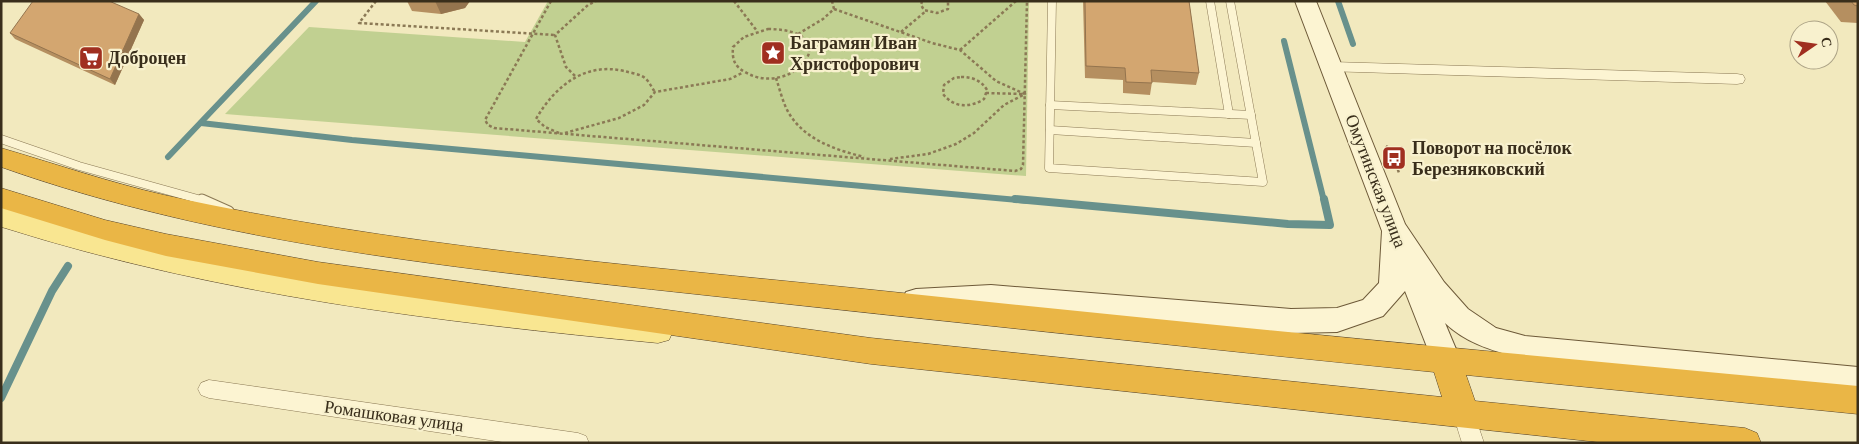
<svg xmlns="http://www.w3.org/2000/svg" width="1859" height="444" font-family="'Crimson Pro',serif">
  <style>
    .green { fill: #c1d091 }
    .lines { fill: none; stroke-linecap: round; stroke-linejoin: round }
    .stream-far1 { stroke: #68918c; stroke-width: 6 }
    .stream { stroke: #68918c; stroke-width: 8 }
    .lane-far1-casing { stroke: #8b7955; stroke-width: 9 }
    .lane-casing { stroke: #8b7955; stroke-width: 11 }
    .street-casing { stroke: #8b7955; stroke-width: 1 }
    .secondary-casing { stroke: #6d5938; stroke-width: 2 }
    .primary-casing { stroke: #58452a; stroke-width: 1 }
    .highway-casing { stroke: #58452a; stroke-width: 1 }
    .path { stroke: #8b7955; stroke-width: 2.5; stroke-dasharray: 3 2.5; stroke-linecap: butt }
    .lane-far1 { stroke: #fcf4d2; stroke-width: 8 }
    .lane { stroke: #fcf4d2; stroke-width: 9 }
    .street { fill: #fcf4d2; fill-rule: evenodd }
    .secondary { fill: #fcf4d2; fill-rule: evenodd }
    .primary { fill: #f9e691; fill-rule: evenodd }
    .highway { fill: #eab646; fill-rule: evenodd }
    .wall { fill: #b58f60 }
    .shaded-wall { fill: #94744e }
    .building { fill: #d3a670; stroke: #94744e }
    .labels { text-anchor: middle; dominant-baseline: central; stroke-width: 4.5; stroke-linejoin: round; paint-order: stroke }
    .poi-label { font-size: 18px; font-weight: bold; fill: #392e1b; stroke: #f8f1ce; text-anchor: start }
    .street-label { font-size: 18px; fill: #392e1b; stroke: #f8f1ce }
  </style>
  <rect width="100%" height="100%" fill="#f2e9be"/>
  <polygon class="green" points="548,1 1029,1 1026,176 225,114 309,27 525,42"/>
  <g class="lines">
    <g class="stream-far1">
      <polyline points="1338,1 1353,44"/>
      <polyline points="1284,41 1324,201"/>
      <polyline points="201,123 352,140 1029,201"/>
      <polyline points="168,157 316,1"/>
    </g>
    <g class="stream">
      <polyline points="1015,199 1288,224 1330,225 1324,199"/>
      <polyline points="1,398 52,291 68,266"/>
    </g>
    <defs>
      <g id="lane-far1">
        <polyline points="1052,1 1049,168 1263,182 1230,1"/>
        <polyline points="1210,1 1229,114"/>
        <polyline points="1050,105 1251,115"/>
        <polyline points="1050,130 1256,143"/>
        <polyline points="1,139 79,166 205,201"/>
      </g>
      <polyline id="lane" points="202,199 229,211"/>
      <g id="street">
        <polygon points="1332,62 1737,74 1743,75 1745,79 1743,83 1737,84 1326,71 1324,67 1326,63"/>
        <polygon points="209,380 578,433 586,436 589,443 509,443 209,398 201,395 198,389 201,383"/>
        <polygon points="1464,404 1472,407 1484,443 1462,443 1453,414 1456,407"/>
      </g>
      <path id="secondary" d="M1295 1H1316L1405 224 1444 282 1468 309 1496 328 1525 336 1858 367V393L1525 360C1496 351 1468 345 1445 323L1461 361 1456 370 1446 373 1436 370 1405 291 1383 316 1337 332 1291 333 991 307 916 311 906 308 902 300 906 292 916 289 991 285 1291 309 1337 308 1363 300 1379 283 1382 231Z"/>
      <path id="primary" d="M1 206C215 271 436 298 658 319L669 322 673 331 669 340 658 343C438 322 217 295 5 228L1 227Z"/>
      <path id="highway" d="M1 148C56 164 108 182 164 195 394 246 630 265 864 289 1195 324 1526 355 1858 386V414L1466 375 1475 401 1745 428 1757 433 1761 443H1607L871 364 318 284 166 256 105 240 1 208V188L105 220 166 234 318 262 871 338 1442 397 1434 372C1188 347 941 321 695 294 465 269 220 245 1 167Z"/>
    </defs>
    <use href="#lane-far1" class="lane-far1-casing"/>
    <use href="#lane" class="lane-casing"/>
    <use href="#street" class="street-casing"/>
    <use href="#secondary" class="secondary-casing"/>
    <use href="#primary" class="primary-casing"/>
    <use href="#highway" class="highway-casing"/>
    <g class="path">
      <polyline points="376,1 359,23 555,35"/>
      <polyline points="551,1 485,120 488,125 494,128 1015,171 1021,169 1023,165 1027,1"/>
      <polyline points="734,1 757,31"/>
      <polyline points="922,1 921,5 924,10 937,13 948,9 948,1"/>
      <polyline points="834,9 932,43 960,50 996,81 1025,94 1004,105 974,133 956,144 928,154 890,159"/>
      <path d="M768 29C851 30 791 100 745 72 734 66 732 59 733 47L744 37Z"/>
      <polyline points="901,32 926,11"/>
      <polyline points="798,34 823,19 834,9 832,1"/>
      <polyline points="960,50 1016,1"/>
      <polyline points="575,76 566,67 555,35 588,5 596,1"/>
      <path d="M961 77C972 77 981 80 987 90L984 99C970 108 954 108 943 94L944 85 954 78Z"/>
      <path d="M776 78C780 90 783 104 790 115 806 140 836 150 864 157"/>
      <polyline points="986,93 1022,94"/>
      <path d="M559 133 545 127 536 119C555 86 585 62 624 71 631 73 641 74 646 79 650 83 652 88 655 92"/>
      <polyline points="565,133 619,118 644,105 655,92 730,79 742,73"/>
      <polyline points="1386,146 1391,149 1399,173"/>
    </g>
    <use href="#lane-far1" class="lane-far1"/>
    <use href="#lane" class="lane"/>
    <use href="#street" class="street"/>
    <use href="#secondary" class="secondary"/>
    <use href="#primary" class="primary"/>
    <use href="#highway" class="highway"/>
  </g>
  <g class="wall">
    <polygon points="407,1 470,1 465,8 441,14 412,11"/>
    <polygon points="1083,1 1189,1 1199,73 1196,85 1152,82 1150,95 1123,93 1123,80 1085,78"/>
    <polygon points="1825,1 1858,1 1858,23 1841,22"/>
    <polygon points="139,14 144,20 115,85 15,39 10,33"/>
  </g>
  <g class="shaded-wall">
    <polygon points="435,1 470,1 465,8 441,14"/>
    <polygon points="139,14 144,20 115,85 110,79"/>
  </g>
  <g class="building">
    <polygon points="33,1 109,1 139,14 110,79 10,33"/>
    <polygon points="1085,1 1189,1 1199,73 1151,70 1152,83 1126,82 1125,68 1086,66"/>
    <polygon points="1851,1 1858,1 1858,6 1854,5"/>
  </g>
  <defs>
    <symbol id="sight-square" viewBox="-11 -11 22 22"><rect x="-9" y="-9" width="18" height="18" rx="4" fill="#a02f20" stroke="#f8f1ce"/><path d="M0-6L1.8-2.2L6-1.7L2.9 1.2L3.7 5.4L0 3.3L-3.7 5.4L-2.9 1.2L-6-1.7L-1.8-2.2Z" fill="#fff"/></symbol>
    <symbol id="supermarket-square" viewBox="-11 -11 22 22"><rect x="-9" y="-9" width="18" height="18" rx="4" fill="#a02f20" stroke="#f8f1ce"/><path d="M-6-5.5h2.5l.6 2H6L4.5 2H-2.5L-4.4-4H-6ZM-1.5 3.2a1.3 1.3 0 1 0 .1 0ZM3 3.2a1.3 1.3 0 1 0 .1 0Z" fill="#fff"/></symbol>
    <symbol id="bus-square" viewBox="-11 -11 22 22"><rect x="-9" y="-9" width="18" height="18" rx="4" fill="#a02f20" stroke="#f8f1ce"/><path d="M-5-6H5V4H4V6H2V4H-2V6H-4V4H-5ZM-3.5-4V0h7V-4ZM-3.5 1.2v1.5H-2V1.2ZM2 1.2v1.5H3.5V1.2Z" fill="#fff"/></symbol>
  </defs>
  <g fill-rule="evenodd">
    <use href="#sight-square" x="759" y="39" width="28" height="28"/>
    <use href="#supermarket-square" x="77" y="44" width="28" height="28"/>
    <use href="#bus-square" x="1380" y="144" width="28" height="28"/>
  </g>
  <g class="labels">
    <g class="poi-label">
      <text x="790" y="43">Баграмян Иван<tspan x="790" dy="21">Христофорович</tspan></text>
      <text x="108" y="58">Доброцен</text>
      <text x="1412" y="148">Поворот на посёлок<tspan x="1412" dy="21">Березняковский</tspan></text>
    </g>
    <g class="street-label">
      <text transform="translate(1376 181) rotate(69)">Омутинская улица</text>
      <text transform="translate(394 416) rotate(8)">Ромашковая улица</text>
    </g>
  </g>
  <rect width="1859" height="444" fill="none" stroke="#392e1b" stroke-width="5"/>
  <g transform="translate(1814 45) rotate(77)"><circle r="24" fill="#f8f1ce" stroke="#aca386"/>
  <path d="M0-4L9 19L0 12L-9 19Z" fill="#a02f20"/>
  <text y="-8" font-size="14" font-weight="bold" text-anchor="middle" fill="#392e1b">С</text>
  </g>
</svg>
